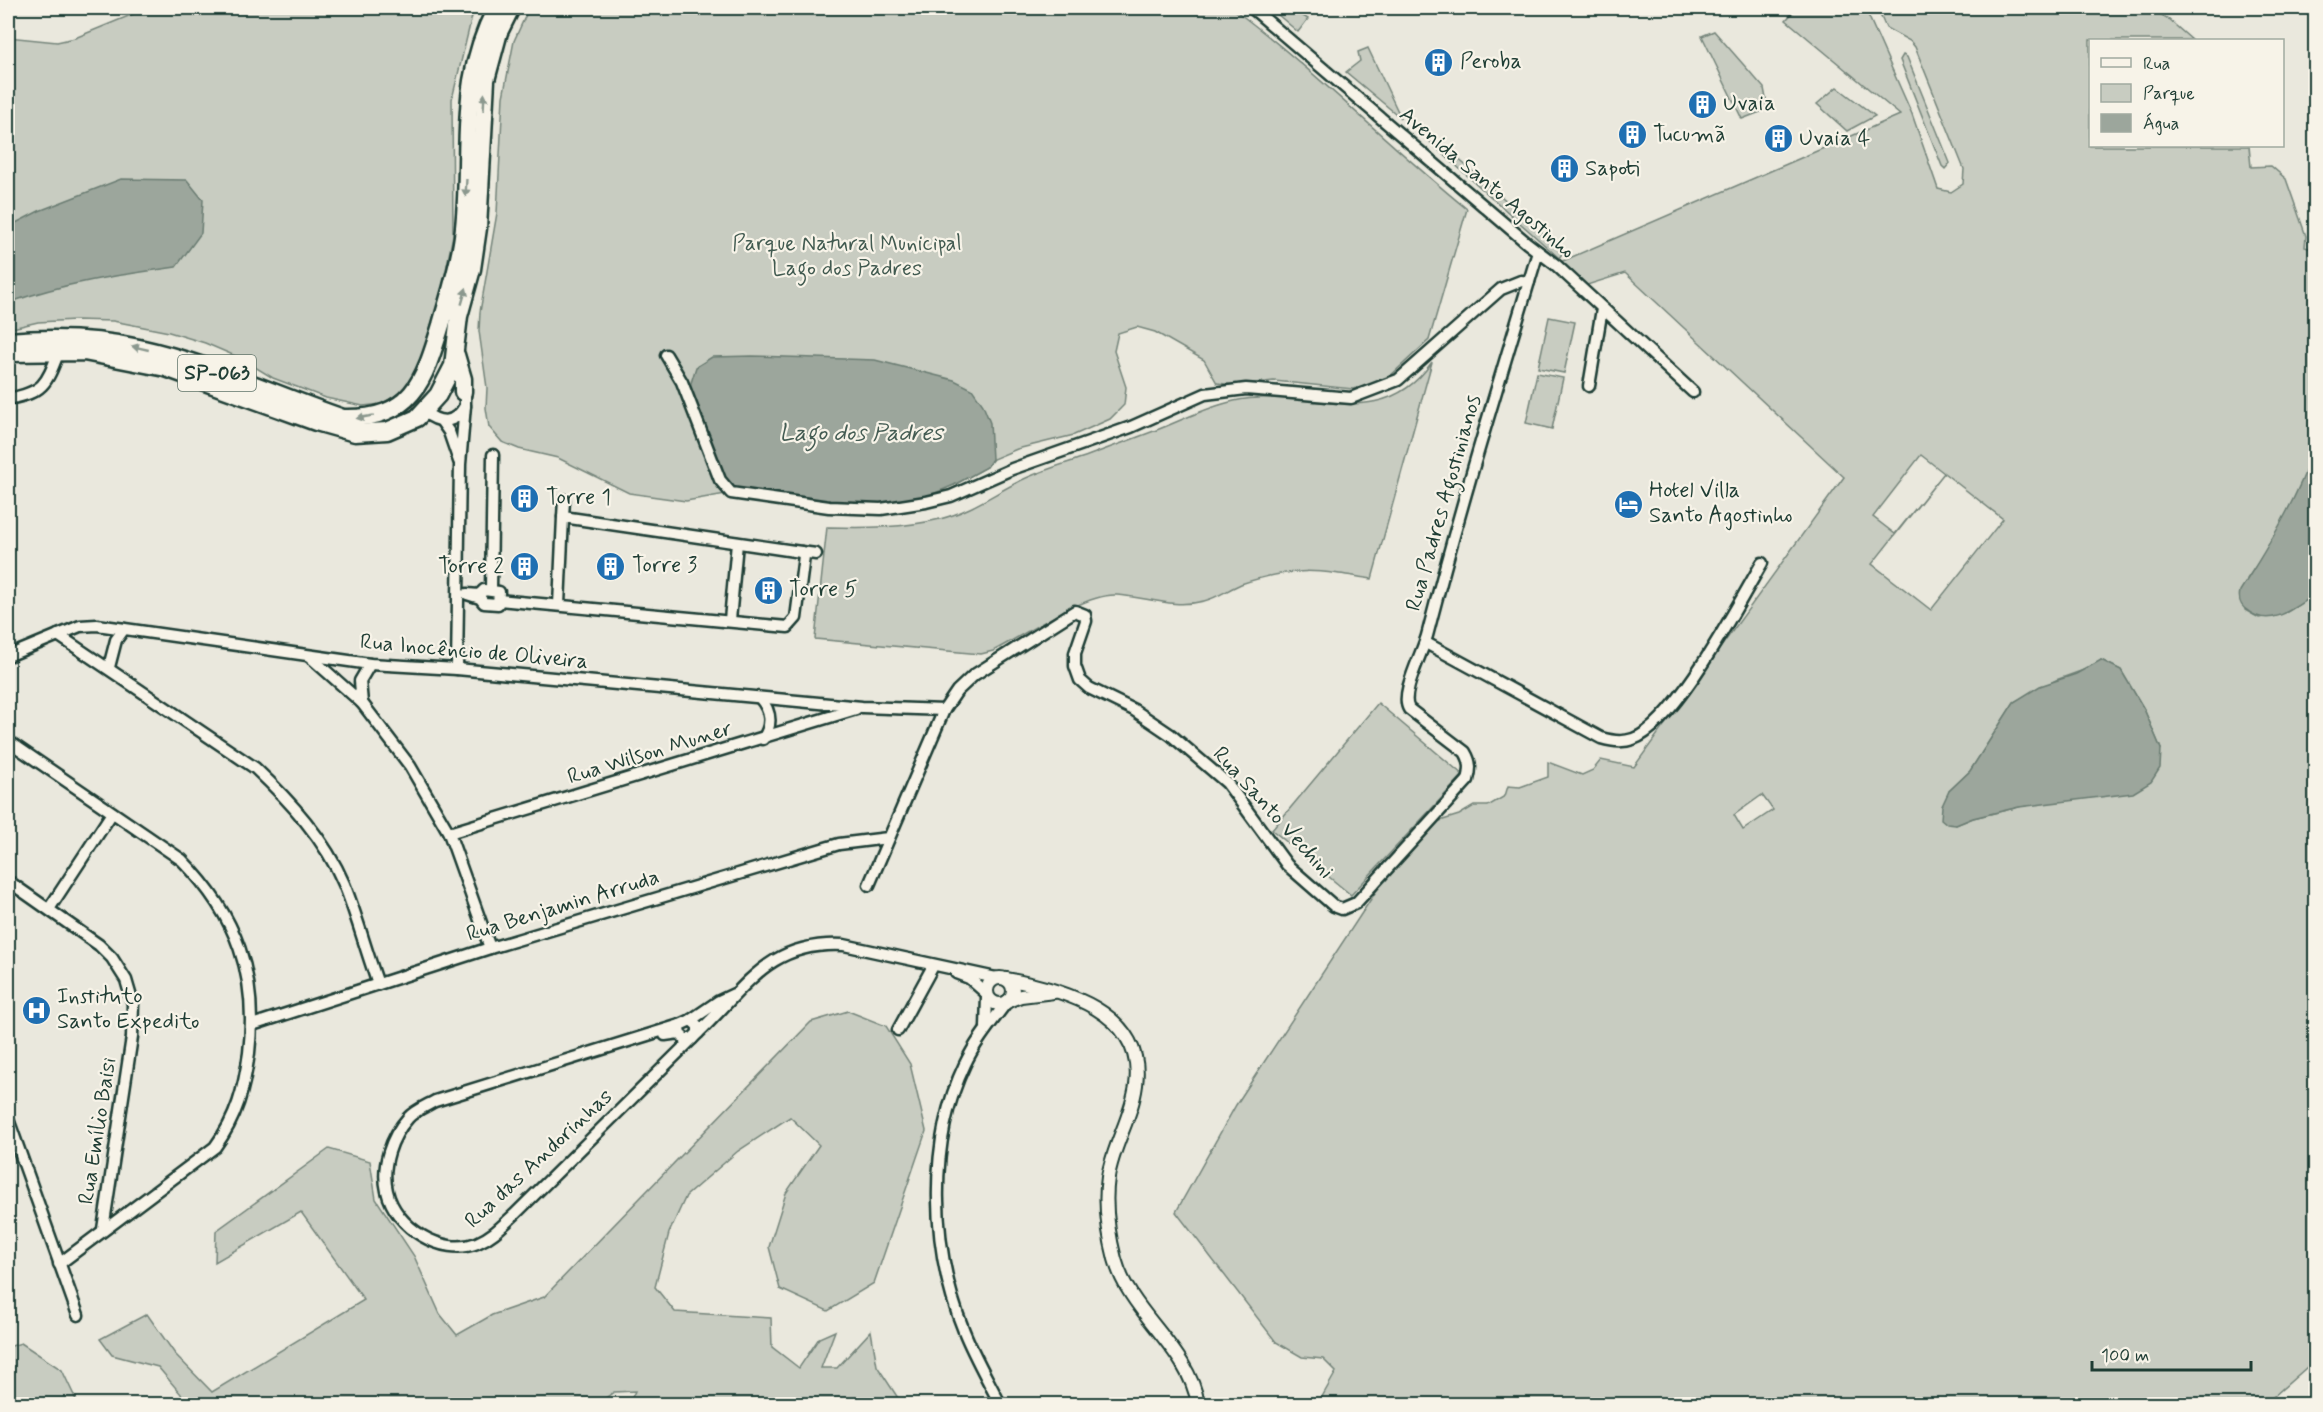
<svg xmlns="http://www.w3.org/2000/svg" width="2323" height="1412" font-family="Mynerve,sans-serif">
  <style>
    .green { fill: #c8ccc1; stroke: #74847a; stroke-width: 1.5; fill-rule: evenodd }
    .water { fill: #9ca69c; stroke: #6a7c72; stroke-width: 1.5 }
    .lines { fill: none; stroke-linecap: round; stroke-linejoin: round }
    .minor-casing { stroke: #1f3d34; stroke-width: 15 }
    .tertiary-casing { stroke: #1f3d34; stroke-width: 16 }
    .primary-casing { stroke: #1f3d34; stroke-width: 21 }
    .minor { stroke: #f7f3e8; stroke-width: 10 }
    .tertiary { stroke: #f7f3e8; stroke-width: 12 }
    .primary { stroke: #f7f3e8; stroke-width: 16 }
    .oneway { fill: #8b988e }
    .labels { text-anchor: middle; dominant-baseline: central; stroke-width: 4.5; stroke-linejoin: round; paint-order: stroke }
    .shield { fill: #f7f3e8; stroke: #60746a; stroke-width: 1.5 }
    .shield-label { font-size: 21px; font-weight: bold; fill: #1f3d34 }
    .poi-label { font-size: 22px; fill: #1f3d34; stroke: #f7f3e8; text-anchor: start }
    .street-label { font-size: 22px; fill: #1f3d34; stroke: #f7f3e8 }
    .park-label { font-size: 22px; fill: #415a50; stroke: #f7f3e8 }
    .water-label { font-size: 24px; font-style: italic; fill: #445c53; stroke: #f7f3e8 }
  </style>
  <rect width="100%" height="100%" fill="#eae8dd"/>
  <filter id="ink" filterUnits="userSpaceOnUse"><feTurbulence type="fractalNoise" baseFrequency=".0167" numOctaves="2"/><feDisplacementMap in="SourceGraphic" scale="12" xChannelSelector="R" yChannelSelector="G"/><feConvolveMatrix kernelMatrix="1 2 1 2 8 2 1 2 1" color-interpolation-filters="sRGB"/></filter>
  <g filter="url(#ink)">
    <g class="green">
      <polygon points="148,8 474,8 452,99 453,235 438,310 434,328 413,380 398,394 382,404 363,406 326,398 273,378 240,358 205,343 169,332 113,321 75,320 38,322 8,329 8,37 57,42 75,38"/>
      <path d="M529 8H1232C1315 70 1387 144 1467 209L1429 340 1389 377 1372 385 1353 389 1274 381 1235 385 1217 383 1204 360 1155 332 1137 327 1118 333 1114 351 1126 387 1124 405 1110 419 1074 435 1017 449 993 459 987 467 954 485 731 493 686 501 629 493 558 458 519 449 502 442 489 427 486 408 487 388 479 331 480 312 497 213 503 97 514 41Z"/>
      <polygon points="1270,8 1290,8 1308,19 1298,32"/>
      <path d="M1797 8H1865L1912 114 1938 189 1951 192 1963 184 1964 169 1915 47 1910 41 1886 28 1877 8H2150L2167 18 2192 40H2090V146H2249L2251 167 2271 166 2286 179 2306 236 2305 247 2315 250V446L2302 483 2272 542 2247 579 2245 610 2259 618 2287 612 2315 594V1360L2265 1404H1318L1336 1372 1323 1359 1302 1357 1276 1342 1176 1212 1236 1105 1392 867 1427 825 1459 815 1474 806H1488L1505 796 1508 786 1520 787 1548 777V762L1582 775 1593 770 1601 760 1634 767 1844 477 1625 273 1584 286 1558 263 1900 115 1786 20ZM1921 455 1944 473 1895 534 1873 517ZM1944 473 2003 519 1931 610 1872 564ZM2101 660 2121 670 2144 709 2161 749 2019 807 1973 818 1956 825 1949 791 1970 771 2014 702 2056 680 2092 667ZM1762 795 1773 810 1743 830 1734 815Z"/>
      <polygon points="1714,31 1764,88 1768,109 1742,119 1702,36"/>
      <polygon points="1368,48 1401,118 1346,72 1360,61 1358,52"/>
      <polygon points="1903,55 1907,57 1950,163 1945,169 1942,166 1900,60"/>
      <polygon points="1837,87 1875,116 1847,131 1817,104"/>
      <polygon points="1431,143 1440,143 1564,251 1559,258"/>
      <polygon points="1549,317 1575,322 1564,373 1538,368"/>
      <path d="M1432 362 1372 579C1318 570 1294 566 1241 584 1229 589 1217 598 1204 601 1173 609 1147 597 1117 595 1085 593 1024 635 993 651L981 654 815 639 827 527C865 528 904 528 940 519 969 512 992 495 1018 482 1041 470 1066 464 1090 455 1111 447 1133 439 1154 431 1181 421 1206 407 1234 401 1306 385 1380 437 1432 362Z"/>
      <polygon points="1537,373 1563,378 1552,429 1526,423"/>
      <polygon points="1378,703 1463,775 1351,895 1272,830"/>
      <polygon points="848,1011 886,1026 910,1064 926,1131 874,1283 828,1311 780,1289 769,1247 786,1193 819,1145 790,1117 738,1151 686,1196 669,1233 655,1287 675,1312 771,1318 772,1347 799,1368 819,1338 835,1331 821,1368 837,1368 871,1331 877,1366 902,1404 629,1404 635,1391 614,1392 597,1404 184,1404 181,1394 158,1367 112,1355 100,1339 147,1314 175,1354 212,1392 364,1300 301,1212 215,1262 216,1231 329,1149 370,1161 376,1199 414,1256 440,1314 457,1335 492,1315 544,1297 811,1022"/>
      <polygon points="21,1343 62,1370 78,1404 8,1404 8,1347"/>
    </g>
    <g class="water">
      <path d="M121 179 187 180 203 200 201 233 176 267C118 275 63 283 8 303V227L39 211Z"/>
      <polygon points="752,356 875,360 954,380 972,389 983,405 990,423 992,459 987,467 954,485 919,500 880,508 731,493 692,405 690,386 696,367 712,357"/>
      <path d="M2315 446V594C2295 607 2271 629 2248 611 2240 606 2238 600 2240 591 2269 545 2298 498 2315 446Z"/>
      <polygon points="2101,660 2121,670 2144,709 2161,749 2160,768 2151,782 2133,793 2019,807 1973,818 1956,825 1947,824 1941,819 1942,806 1949,791 1970,771 2014,702 2040,686 2076,674"/>
    </g>
    <g class="lines">
      <defs>
        <g id="minor">
          <polyline points="1252,8 1527,243 1556,265 1693,392"/>
          <polyline points="666,355 682,382 720,480 731,493 829,507 881,509 926,502 951,496 1012,469 1131,427 1205,394 1246,389 1351,398 1398,380 1501,289 1521,281 1529,282"/>
          <polyline points="1589,386 1602,309"/>
          <path d="M8 399C44 392 46 385 59 351"/>
          <path d="M424 412C440 424 454 425 465 406"/>
          <polyline points="442,422 449,432 459,461"/>
          <polyline points="563,517 564,500"/>
          <polyline points="801,552 816,554"/>
          <polygon points="484,590 499,592 498,604 484,603 480,598 467,594 479,595"/>
          <polyline points="491,590 493,455"/>
          <polyline points="499,600 788,627 796,618 804,556 801,552 563,517 559,605"/>
          <polyline points="730,620 737,543"/>
          <path d="M58 635 255 768C290 801 325 839 344 884 357 916 366 951 378 984"/>
          <path d="M1426 643 1601 738C1611 741 1622 743 1633 739 1675 725 1738 604 1762 563"/>
          <polyline points="8,656 80,626 97,625 370,664 457,669 862,707 944,710"/>
          <polyline points="309,656 362,703 410,766 449,833 490,948"/>
          <polyline points="109,667 116,640 124,629"/>
          <polyline points="457,669 460,464 465,405 465,396 460,386"/>
          <path d="M760 698C771 711 773 724 763 739"/>
          <polyline points="362,703 360,681 370,664"/>
          <path d="M8 741 182 860C237 916 258 975 249 1053 244 1089 237 1117 215 1147L59 1264"/>
          <polyline points="449,833 856,709"/>
          <polyline points="8,881 99,945 112,958 126,980 133,1004 132,1037 103,1229"/>
          <path d="M869 885 944 710 957 691 974 675 1075 611 1085 615 1086 621 1075 653V666L1080 680 1089 688 1134 710 1171 735 1227 783 1287 865 1334 906 1342 909 1356 903 1468 780C1471 769 1471 762 1465 752L1409 709C1399 694 1424 651 1428 632 1461 504 1500 378 1538 252"/>
          <polyline points="49,909 112,813"/>
          <polyline points="956,973 969,978 986,993"/>
          <polyline points="691,1020 719,1001 734,994"/>
          <polyline points="252,1025 490,948 839,844 888,838"/>
          <path d="M680 1025 435 1101C426 1106 414 1111 408 1118 391 1137 381 1166 387 1191 395 1227 442 1257 477 1243 492 1237 503 1225 514 1215L692 1039"/>
          <polyline points="986,1027 987,997"/>
          <polyline points="898,1030 933,966"/>
          <path d="M698 1033C747 986 769 941 844 945L996 978"/>
          <polyline points="665,1035 679,1033 685,1039 692,1039 698,1033 698,1026 691,1020 680,1025 679,1033"/>
          <polyline points="8,1119 78,1315"/>
          <path d="M1000 1404C988 1380 974 1356 964 1331 931 1250 927 1143 965 1064 976 1041 991 1023 1006 1003"/>
        </g>
        <g id="tertiary">
          <circle cx="1000" cy="991" r="13"/>
          <path d="M1006 979C1062 989 1146 1012 1136 1085 1132 1117 1113 1145 1108 1177 1104 1204 1108 1232 1115 1259 1129 1313 1189 1348 1198 1404"/>
          <polyline points="1008,1001 1021,996 1054,992"/>
        </g>
        <g id="primary">
          <path d="M8 341C52 337 95 338 139 348 209 363 275 395 343 418 412 420 424 381 441 325 449 296 459 267 463 236 470 185 464 132 472 81 476 56 485 30 496 8"/>
          <polyline points="8,353 84,352 166,368 316,422 355,433 387,431 417,418 438,395 453,366 459,316 472,269 478,228 486,80 499,32 511,8"/>
          <polyline points="456,355 463,379 463,392"/>
        </g>
      </defs>
      <use href="#minor" class="minor-casing"/>
      <use href="#tertiary" class="tertiary-casing"/>
      <use href="#primary" class="primary-casing"/>
      <use href="#minor" class="minor"/>
      <use href="#tertiary" class="tertiary"/>
      <use href="#primary" class="primary"/>
    </g>
    <defs><path id="oneway-solid" d="M-6-.8H1V-3.2L6.5 0L1 3.2V.8H-6Z" transform="scale(1.5)"/></defs>
    <g class="oneway">
      <use href="#oneway-solid" transform="translate(484 102) rotate(-87)"/>
      <use href="#oneway-solid" transform="translate(466 188) rotate(93)"/>
      <use href="#oneway-solid" transform="translate(464 296) rotate(-74)"/>
      <use href="#oneway-solid" transform="translate(140 348) rotate(-167)"/>
      <use href="#oneway-solid" transform="translate(365 417) rotate(170)"/>
    </g>
  </g>
  <defs>
    <symbol id="building-disc" viewBox="-11 -11 22 22"><circle r="9.5" fill="#1f6fb2" stroke="#f7f3e8"/><path d="M-4-6H4V6H1V3H-1V6H-4ZM-2.5-4.3h1.7v1.8h-1.7ZM.8-4.3h1.7v1.8H.8ZM-2.5-1h1.7V.8h-1.7ZM.8-1h1.7V.8H.8Z" fill="#fff"/></symbol>
    <symbol id="hotel-disc" viewBox="-11 -11 22 22"><circle r="9.5" fill="#1f6fb2" stroke="#f7f3e8"/><path d="M-6-4.5h1.5V1H6V5H4.5V3h-9V5H-6ZM-4 0a1.8 1.8 0 1 1 3.6 0ZM.5 0V-2.5h3Q6-2.5 6 0Z" fill="#fff"/></symbol>
    <symbol id="hospital-disc" viewBox="-11 -11 22 22"><circle r="9.5" fill="#1f6fb2" stroke="#f7f3e8"/><path d="M-5-5h3v3.5h4V-5h3V5h-3V1.5h-4V5h-3Z" fill="#fff"/></symbol>
  </defs>
  <g fill-rule="evenodd">
    <use href="#building-disc" x="1422" y="46" width="33" height="33"/>
    <use href="#building-disc" x="1686" y="88" width="33" height="33"/>
    <use href="#building-disc" x="1616" y="118" width="33" height="33"/>
    <use href="#building-disc" x="1762" y="122" width="33" height="33"/>
    <use href="#building-disc" x="1548" y="152" width="33" height="33"/>
    <use href="#building-disc" x="508" y="482" width="33" height="33"/>
    <use href="#hotel-disc" x="1612" y="488" width="33" height="33"/>
    <use href="#building-disc" x="594" y="550" width="33" height="33"/>
    <use href="#building-disc" x="508" y="550" width="33" height="33"/>
    <use href="#building-disc" x="752" y="574" width="33" height="33"/>
    <use href="#hospital-disc" x="20" y="994" width="33" height="33"/>
  </g>
  <g class="labels">
    <rect class="shield" x="178" y="355" width="78" height="36" rx="4.5"/>
    <g class="shield-label">
      <text x="217" y="373">SP-063</text>
    </g>
    <g class="poi-label">
      <text x="1460" y="62">Peroba</text>
      <text x="1723" y="104">Uvaia</text>
      <text x="1653" y="135">Tucumã</text>
      <text x="1799" y="139">Uvaia 4</text>
      <text x="1585" y="169">Sapoti</text>
      <text x="1649" y="491">Hotel Villa<tspan x="1649" dy="25">Santo Agostinho</tspan></text>
      <text x="546" y="498">Torre 1</text>
      <text x="632" y="566">Torre 3</text>
      <text x="504" y="567" text-anchor="end">Torre 2</text>
      <text x="789" y="590">Torre 5</text>
      <text x="57" y="997">Instituto<tspan x="57" dy="25">Santo Expedito</tspan></text>
    </g>
    <g class="street-label">
      <text transform="translate(1487 183) rotate(40)">Avenida Santo Agostinho</text>
      <text transform="translate(1444 503) rotate(-74)">Rua Padres Agostinianos</text>
      <text transform="translate(474 652) rotate(5)">Rua Inocêncio de Oliveira</text>
      <text transform="translate(650 753) rotate(-17)">Rua Wilson Muner</text>
      <text transform="translate(1273 813) rotate(48)">Rua Santo Vechini</text>
      <text transform="translate(563 906) rotate(-17)">Rua Benjamin Arruda</text>
      <text transform="translate(98 1131) rotate(-81)">Rua Emílio Baisi</text>
      <text transform="translate(539 1159) rotate(-43)">Rua das Andorinhas</text>
    </g>
    <g class="park-label">
      <text x="847" y="244">Parque Natural Municipal<tspan x="847" dy="25">Lago dos Padres</tspan></text>
    </g>
    <g class="water-label">
      <text x="861" y="433">Lago dos Padres</text>
    </g>
  </g>
  <rect width="2323" height="1412" fill="none" stroke="#f7f3e8" stroke-width="30"/>
  <rect x="15" y="15" width="2293" height="1382" fill="none" stroke="#1f3d34" stroke-width="2" filter="url(#ink)"/>
  <rect x="2089" y="39" width="195" height="108" fill="#f7f3e8" stroke="#a1aaa0" stroke-width="1.5"/>
  <rect x="2101" y="58" width="30" height="9" fill="#f7f3e8" stroke="#a1aaa0" stroke-width="1.5"/>
  <text x="2143" y="69" font-size="18" fill="#1f3d34">Rua</text>
  <rect x="2101" y="84" width="30" height="18" fill="#c8ccc1" stroke="#a1aaa0" stroke-width="1.5"/>
  <text x="2143" y="99" font-size="18" fill="#1f3d34">Parque</text>
  <rect x="2101" y="114" width="30" height="18" fill="#9ca69c" stroke="#a1aaa0" stroke-width="1.5"/>
  <text x="2143" y="129" font-size="18" fill="#1f3d34">Água</text>
  <path d="M2092 1361v9h159v-9" fill="none" stroke="#1f3d34" stroke-width="3"/>
  <text x="2101" y="1361" font-size="18" fill="#1f3d34" stroke="#f7f3e8" stroke-width="4.5" paint-order="stroke">100 m</text>
</svg>
